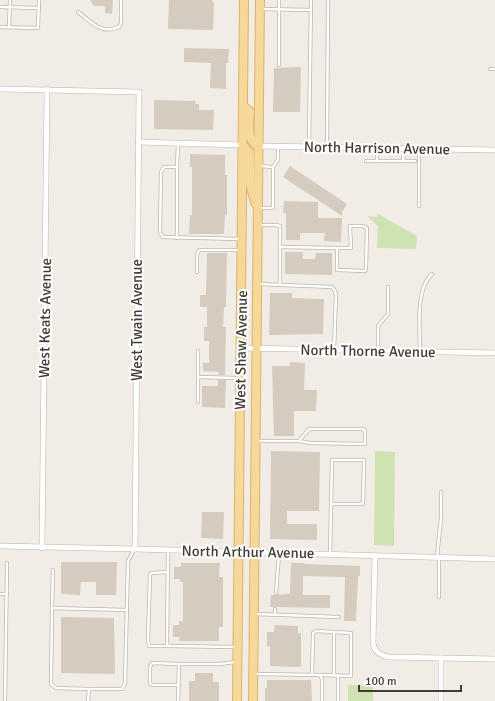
<svg xmlns="http://www.w3.org/2000/svg" width="495" height="701" font-family="Signika,sans-serif">
  <style>
    .green { fill: #cee3b1 }
    .building { fill: #d5cbbf }
    .lines { fill: none; stroke-linecap: round; stroke-linejoin: round }
    .lane-casing { stroke: #bcb4a9; stroke-width: 4 }
    .street-casing { stroke: #bcb4a9; stroke-width: 6 }
    .primary-casing { stroke: #dab46b; stroke-width: 10 }
    .lane { stroke: #fff; stroke-width: 2.5 }
    .street { stroke: #fff; stroke-width: 5 }
    .primary { stroke: #f6d89a; stroke-width: 8 }
    .labels { text-anchor: middle; dominant-baseline: central; stroke-width: 4; stroke-linejoin: round; paint-order: stroke }
    .street-label { font-size: 15px; fill: #433d35; stroke: #fff }
  </style>
  <rect width="100%" height="100%" fill="#f1ede6"/>
  <g class="green">
    <polygon points="378,214 417,236 416,249 377,248 378,226 367,216 377,217"/>
    <polygon points="375,451 395,452 394,546 374,545"/>
    <polygon points="348,685 373,686 373,701 348,701"/>
  </g>
  <g class="building">
    <polygon points="90,0 113,0 112,14 105,13 105,6 94,6"/>
    <polygon points="169,0 212,0 214,3 213,30 168,29"/>
    <polygon points="184,48 229,49 228,63 226,63 226,89 210,88 211,63 184,62"/>
    <polygon points="301,67 300,112 273,112 274,68"/>
    <polygon points="154,100 195,101 195,104 199,104 199,110 214,110 213,130 154,129"/>
    <polygon points="190,154 225,155 225,175 227,175 227,215 225,215 224,234 189,234 190,215 192,215 192,167 190,167"/>
    <polygon points="290,166 347,204 342,212 342,216 283,177"/>
    <polygon points="284,201 318,202 318,218 342,218 341,242 324,241 325,233 300,233 300,240 286,240 286,213 283,213"/>
    <polygon points="285,252 303,252 303,259 315,259 316,253 332,253 332,275 285,274"/>
    <polygon points="207,253 227,253 226,307 224,307 223,327 226,327 225,375 218,375 219,372 203,371 203,363 209,363 209,341 204,341 204,327 207,327 207,307 200,307 200,295 206,295"/>
    <polygon points="270,293 292,293 292,298 324,299 323,334 269,335"/>
    <polygon points="290,362 305,363 304,390 317,390 316,411 294,411 294,436 274,436 272,366 290,366"/>
    <polygon points="218,380 226,380 225,408 202,407 202,386 218,386"/>
    <polygon points="271,451 320,452 319,511 287,511 287,524 317,524 317,540 270,539"/>
    <polygon points="202,512 224,512 223,539 201,538"/>
    <polygon points="61,562 117,562 116,595 96,595 96,582 81,582 80,595 61,594"/>
    <polygon points="181,563 220,563 219,577 223,577 223,627 219,627 219,641 179,641 179,637 173,637 173,625 179,625 179,621 183,621 183,582 180,582 180,579 174,579 174,567 181,567"/>
    <polygon points="291,563 304,563 304,564 360,566 360,576 358,576 356,621 344,621 345,577 303,576 303,595 330,595 330,608 270,607 271,595 290,594"/>
    <polygon points="61,617 114,618 115,674 61,673"/>
    <polygon points="275,625 298,626 298,633 301,633 301,667 270,666 270,647 267,646 267,632 274,632"/>
    <polygon points="195,673 213,673 213,682 219,682 219,701 189,701 189,681 195,681"/>
    <polygon points="267,680 311,680 312,701 265,701 265,688 267,688"/>
  </g>
  <g class="lines">
    <defs>
      <g id="lane">
        <polyline points="0,7 39,8"/>
        <polyline points="262,9 311,10"/>
        <path d="M78 12C92 22 101 35 119 27L121 23V0"/>
        <polyline points="0,27 38,28 39,0"/>
        <polyline points="9,27 10,0"/>
        <polyline points="279,65 279,0"/>
        <polyline points="490,69 495,69"/>
        <polyline points="178,144 177,167 164,167 161,172 160,233 163,237 239,239"/>
        <polyline points="309,146 311,0"/>
        <polyline points="327,146 328,0"/>
        <polyline points="377,148 377,161 403,161 404,149"/>
        <polyline points="419,149 419,206"/>
        <polyline points="366,161 377,161"/>
        <polyline points="403,161 415,161"/>
        <polyline points="260,166 273,167"/>
        <polyline points="260,208 273,208 273,167 278,160 278,147"/>
        <polyline points="258,225 276,225 280,226 280,285"/>
        <polyline points="177,238 177,167"/>
        <polyline points="280,247 337,248 337,270 365,271 366,269 367,228 363,226 350,226 351,248 337,248"/>
        <polyline points="197,272 197,255 199,250 241,250"/>
        <polyline points="259,284 332,287 335,291 336,295 334,350"/>
        <polyline points="378,350 378,326 388,314 388,287"/>
        <path d="M420 351C420 329 415 289 432 274"/>
        <polyline points="198,377 238,378"/>
        <polyline points="198,402 198,351"/>
        <polyline points="258,441 299,441 310,443 365,444 365,430 362,429 309,429 299,441"/>
        <polyline points="168,550 167,644 169,646 235,647"/>
        <polyline points="330,554 332,460 364,460 363,504 331,504"/>
        <polyline points="437,557 441,518 441,492"/>
        <polyline points="439,558 439,597"/>
        <polyline points="168,572 151,573 150,575 148,640 149,646 169,646"/>
        <polyline points="276,593 279,554"/>
        <polyline points="0,594 7,594"/>
        <polyline points="52,608 53,570"/>
        <polyline points="254,614 339,617"/>
        <polyline points="275,614 275,609"/>
        <polyline points="179,664 152,663 150,667 150,684 152,685 179,685"/>
        <polyline points="254,674 320,675 322,679 322,701"/>
        <polyline points="312,675 313,633 316,631 351,633 351,676 320,675"/>
        <polyline points="334,675 334,632"/>
        <polyline points="89,689 56,688 51,684 52,608 127,610"/>
        <polyline points="5,701 7,563"/>
        <polyline points="88,701 89,689 122,689 125,684 128,561 134,550"/>
        <polyline points="178,701 179,664 220,664 235,662"/>
        <polyline points="338,701 338,676"/>
      </g>
      <g id="street">
        <polyline points="0,89 139,92 135,549"/>
        <polyline points="138,142 243,145"/>
        <polyline points="259,146 495,150"/>
        <polyline points="240,348 495,353"/>
        <polyline points="0,546 135,549 495,559"/>
        <polyline points="42,548 47,89"/>
        <path d="M375 556 373 643C375 652 378 654 388 657L495 659"/>
        <polyline points="441,701 441,658"/>
      </g>
      <g id="primary">
        <path d="M243 106 250 111C250 122 245 142 259 146"/>
        <polyline points="243,145 250,154 250,183 255,203"/>
        <polyline points="237,701 244,0"/>
        <polyline points="253,701 260,0"/>
      </g>
    </defs>
    <use href="#lane" class="lane-casing"/>
    <use href="#street" class="street-casing"/>
    <use href="#primary" class="primary-casing"/>
    <use href="#lane" class="lane"/>
    <use href="#street" class="street"/>
    <use href="#primary" class="primary"/>
  </g>
  <g class="labels">
    <g class="street-label">
      <text transform="translate(377 148) rotate(1)">North Harrison Avenue</text>
      <text transform="translate(45 318) rotate(-89)">West Keats Avenue</text>
      <text transform="translate(137 320) rotate(-90)">West Twain Avenue</text>
      <text transform="translate(241 350) rotate(-89)">West Shaw Avenue</text>
      <text transform="translate(368 351) rotate(1)">North Thorne Avenue</text>
      <text transform="translate(248 552) rotate(1)">North Arthur Avenue</text>
    </g>
  </g>
  <path d="M359 685v6h102v-6" fill="none" stroke="#433d35" stroke-width="2"/>
  <text x="365" y="685" font-size="12" fill="#433d35" stroke="#ffffff" stroke-width="3" paint-order="stroke">100 m</text>
</svg>
